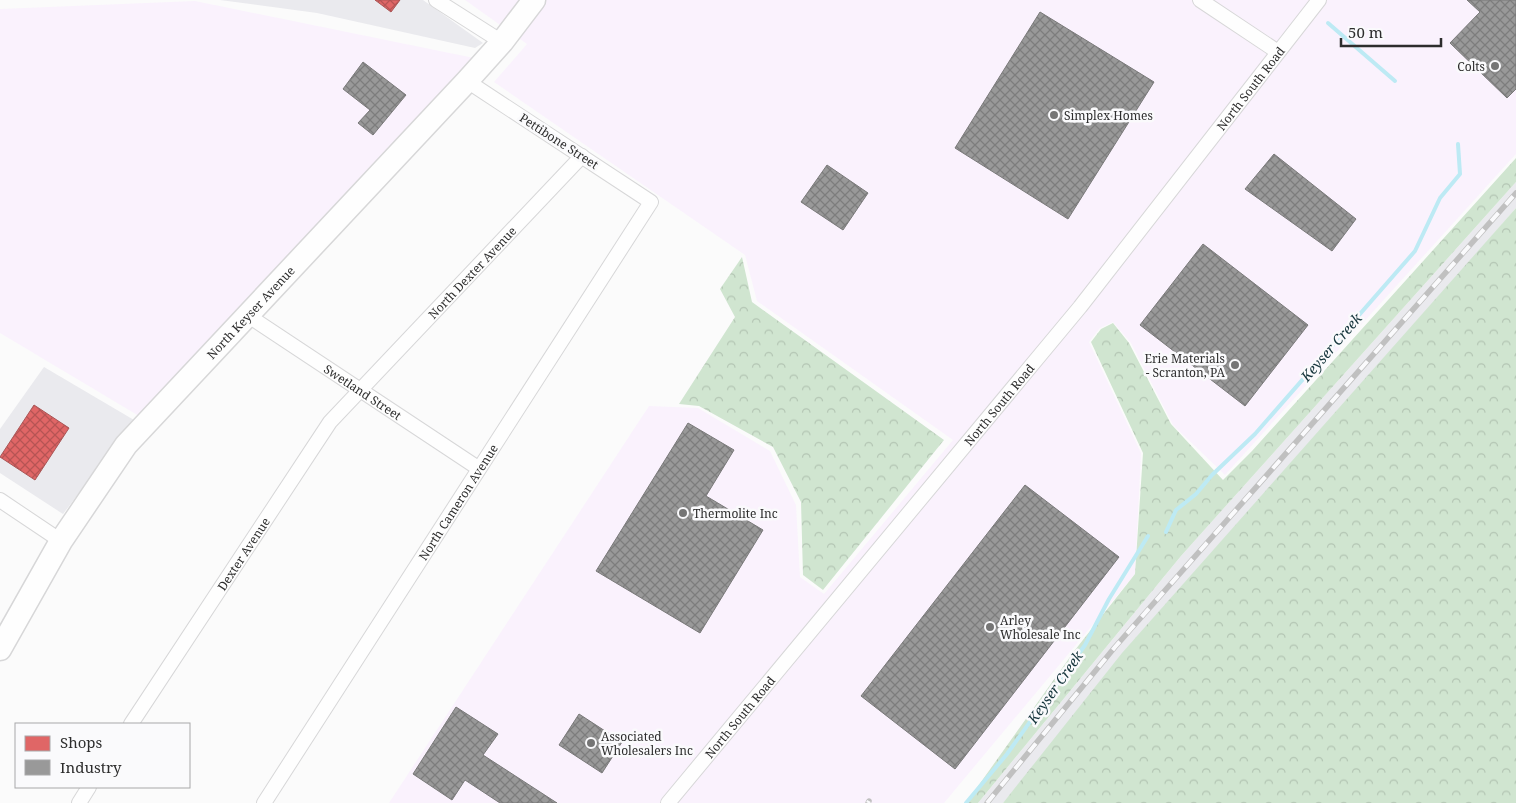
<svg xmlns="http://www.w3.org/2000/svg" width="1516" height="803" font-family="'Noto Serif',serif">
  <style>
    .built { fill: #eaeaee }
    .industrial { fill: #faf2fd }
    .forest { fill: url(#forest-crowns) }
    .shops { fill: url(#shops-cross-hatch); stroke: #a55 }
    .industry { fill: url(#industry-cross-hatch); stroke: #797979 }
    .lines { fill: none; stroke-linecap: round; stroke-linejoin: round }
    .stream { stroke: #bdeaf4; stroke-width: 4 }
    .street-casing { stroke: #d7d7d8; stroke-width: 16 }
    .primary-casing { stroke: #d7d7d8; stroke-width: 25 }
    .street { stroke: #fefefe; stroke-width: 14 }
    .primary { stroke: #fefefe; stroke-width: 22 }
    .rail-casing { stroke: #c0c0c0; stroke-width: 5.5 }
    .rail { stroke: #fafafc; stroke-width: 4; stroke-dasharray: 11; stroke-linecap: butt }
    .poi-dot { fill: #757575; stroke: #fafafc; stroke-width: 2 }
    .labels { text-anchor: middle; dominant-baseline: central; stroke-width: 5; stroke-linejoin: round; paint-order: stroke }
    .poi-label { font-size: 12px; fill: #2d2d2d; stroke: #fafafc; text-anchor: start }
    .street-label { font-size: 12px; fill: #2d2d2d; stroke: #fafafc }
    .water-label { font-size: 14px; font-style: italic; fill: #14343b; stroke: #fafafc }
  </style>
  <defs>
    <pattern id="forest-crowns" width="20" height="18" patternUnits="userSpaceOnUse" patternTransform="scale(1.25)"><rect width="20" height="18" fill="#d0e5d0"/><path d="M2 6a3 3 0 1 1 6 0M12 15a3 3 0 1 1 6 0" fill="none" stroke="#b3c5b3"/></pattern>
    <pattern id="shops-cross-hatch" width="8" height="8" patternUnits="userSpaceOnUse" patternTransform="scale(1.25)"><rect width="8" height="8" fill="#e06666"/><path d="M0 0l8 8M0 8l8-8" fill="none" stroke="#b65454"/></pattern>
    <pattern id="industry-cross-hatch" width="8" height="8" patternUnits="userSpaceOnUse" patternTransform="scale(1.25)"><rect width="8" height="8" fill="#999"/><path d="M0 0l8 8M0 8l8-8" fill="none" stroke="#7d7d7d"/></pattern>
  </defs>
  <rect width="100%" height="100%" fill="#fbfbfb"/>
  <g class="built">
    <polygon points="220,0 423,0 483,43 475,48 317,13"/>
    <polygon points="1516,182 1516,208 1003,803 978,803 1181,556"/>
    <polygon points="44,367 134,420 63,514 0,473 0,429"/>
  </g>
  <g class="industrial">
    <polygon points="465,0 1516,0 1516,154 1225,475 1173,425 1131,343 1113,322 1100,328 1089,342 1141,453 1135,574 944,803 389,803 649,406 698,408 770,451 796,505 800,577 824,594 953,440 757,301 745,255 494,82 527,44"/>
    <polygon points="195,1 474,58 139,416 0,333 0,9"/>
  </g>
  <g class="forest">
    <polygon points="1516,158 1516,182 1181,556 978,803 966,803 1075,650 1135,574 1143,453 1091,342 1101,329 1113,323 1129,343 1171,424 1223,480 1252,451"/>
    <polygon points="1516,208 1516,803 1003,803 1122,653"/>
    <polygon points="742,257 752,302 944,440 823,590 803,575 801,502 773,447 699,406 679,404 735,317 720,289"/>
  </g>
  <g class="shops">
    <polygon points="375,0 400,0 391,12"/>
    <polygon points="34,405 69,428 35,480 0,457"/>
  </g>
  <g class="industry">
    <polygon points="1467,0 1516,0 1516,89 1507,98 1450,43 1480,12"/>
    <polygon points="1040,12 1154,82 1068,219 955,148"/>
    <polygon points="363,62 406,95 373,135 358,123 370,110 343,89"/>
    <polygon points="1274,154 1356,219 1332,251 1245,189"/>
    <polygon points="827,165 868,193 843,230 801,202"/>
    <polygon points="1203,244 1308,325 1245,406 1140,325"/>
    <polygon points="688,423 734,450 706,496 763,530 700,633 596,571"/>
    <polygon points="1025,485 1119,557 955,769 861,696"/>
    <polygon points="456,707 498,734 483,755 557,803 500,803 465,780 452,800 413,774"/>
    <polygon points="579,714 622,742 602,773 559,745"/>
  </g>
  <g class="lines">
    <g class="stream">
      <polyline points="1328,23 1395,81"/>
      <polyline points="1166,532 1176,510 1196,494 1212,475 1255,434 1415,251 1440,198 1460,174 1458,144"/>
      <polyline points="966,803 1007,754 1085,645 1109,599 1148,536"/>
    </g>
    <defs>
      <g id="street">
        <polyline points="436,0 502,42"/>
        <polyline points="1200,0 1278,52"/>
        <path id="s1" d="M247 315 478 468"/>
        <polyline points="0,500 61,541"/>
        <path id="s2" d="M131 724 330 422 582 156"/>
        <polyline points="79,803 89,787"/>
        <path id="s3" d="M264 803 651 202 467 81"/>
        <path id="s4" d="M668 803 1080 307 1319 0"/>
      </g>
      <g id="primary">
        <path id="s5" d="M0 649 61 541 126 445 467 81 502 42 534 0"/>
      </g>
    </defs>
    <use href="#street" class="street-casing"/>
    <use href="#primary" class="primary-casing"/>
    <use href="#street" class="street"/>
    <use href="#primary" class="primary"/>
    <defs>
      <g id="rail">
        <polyline points="868,803 869,801"/>
        <polyline points="987,803 1115,647 1516,193"/>
      </g>
    </defs>
    <use href="#rail" class="rail-casing"/>
    <use href="#rail" class="rail"/>
  </g>
  <g class="poi-dot">
    <circle cx="1495" cy="66" r="5"/>
    <circle cx="1054" cy="115" r="5"/>
    <circle cx="1235" cy="365" r="5"/>
    <circle cx="683" cy="513" r="5"/>
    <circle cx="990" cy="627" r="5"/>
    <circle cx="591" cy="743" r="5"/>
  </g>
  <g class="labels">
    <g class="poi-label">
      <text x="1485" y="66" text-anchor="end">Colts</text>
      <text x="1064" y="115">Simplex Homes</text>
      <text x="1225" y="358" text-anchor="end">Erie Materials<tspan x="1225" dy="14">- Scranton, PA</tspan></text>
      <text x="693" y="513">Thermolite Inc</text>
      <text x="1000" y="620">Arley<tspan x="1000" dy="14">Wholesale Inc</tspan></text>
      <text x="601" y="736">Associated<tspan x="601" dy="14">Wholesalers Inc</tspan></text>
    </g>
    <g class="street-label">
      <text stroke="none"><textPath href="#s4" startOffset="922">North South Road</textPath></text>
      <text transform="translate(559 141) rotate(33)">Pettibone Street</text>
      <text stroke="none"><textPath href="#s2" startOffset="568">North Dexter Avenue</textPath></text>
      <text stroke="none"><textPath href="#s5" startOffset="422">North Keyser Avenue</textPath></text>
      <text stroke="none"><textPath href="#s1" startOffset="139">Swetland Street</textPath></text>
      <text stroke="none"><textPath href="#s4" startOffset="518">North South Road</textPath></text>
      <text stroke="none"><textPath href="#s3" startOffset="358">North Cameron Avenue</textPath></text>
      <text stroke="none"><textPath href="#s2" startOffset="204">Dexter Avenue</textPath></text>
      <text stroke="none"><textPath href="#s4" startOffset="112">North South Road</textPath></text>
    </g>
    <g class="water-label">
      <text transform="translate(1331 347) rotate(-49)">Keyser Creek</text>
      <text transform="translate(1055 687) rotate(-55)">Keyser Creek</text>
    </g>
  </g>
  <rect x="15" y="723" width="175" height="65" fill="#fafafc" stroke="#a8a8a9"/>
  <rect x="25" y="736" width="25" height="15" fill="#e06666" stroke="#a8a8a9"/>
  <text x="60" y="748" font-size="15" fill="#2d2d2d">Shops</text>
  <rect x="25" y="760" width="25" height="15" fill="#999999" stroke="#a8a8a9"/>
  <text x="60" y="773" font-size="15" fill="#2d2d2d">Industry</text>
  <path d="M1341 38v8h100v-8" fill="none" stroke="#2d2d2d" stroke-width="2.5"/>
  <text x="1348" y="38" font-size="15" fill="#2d2d2d" stroke="#fafafc" stroke-width="4" paint-order="stroke">50 m</text>
</svg>
